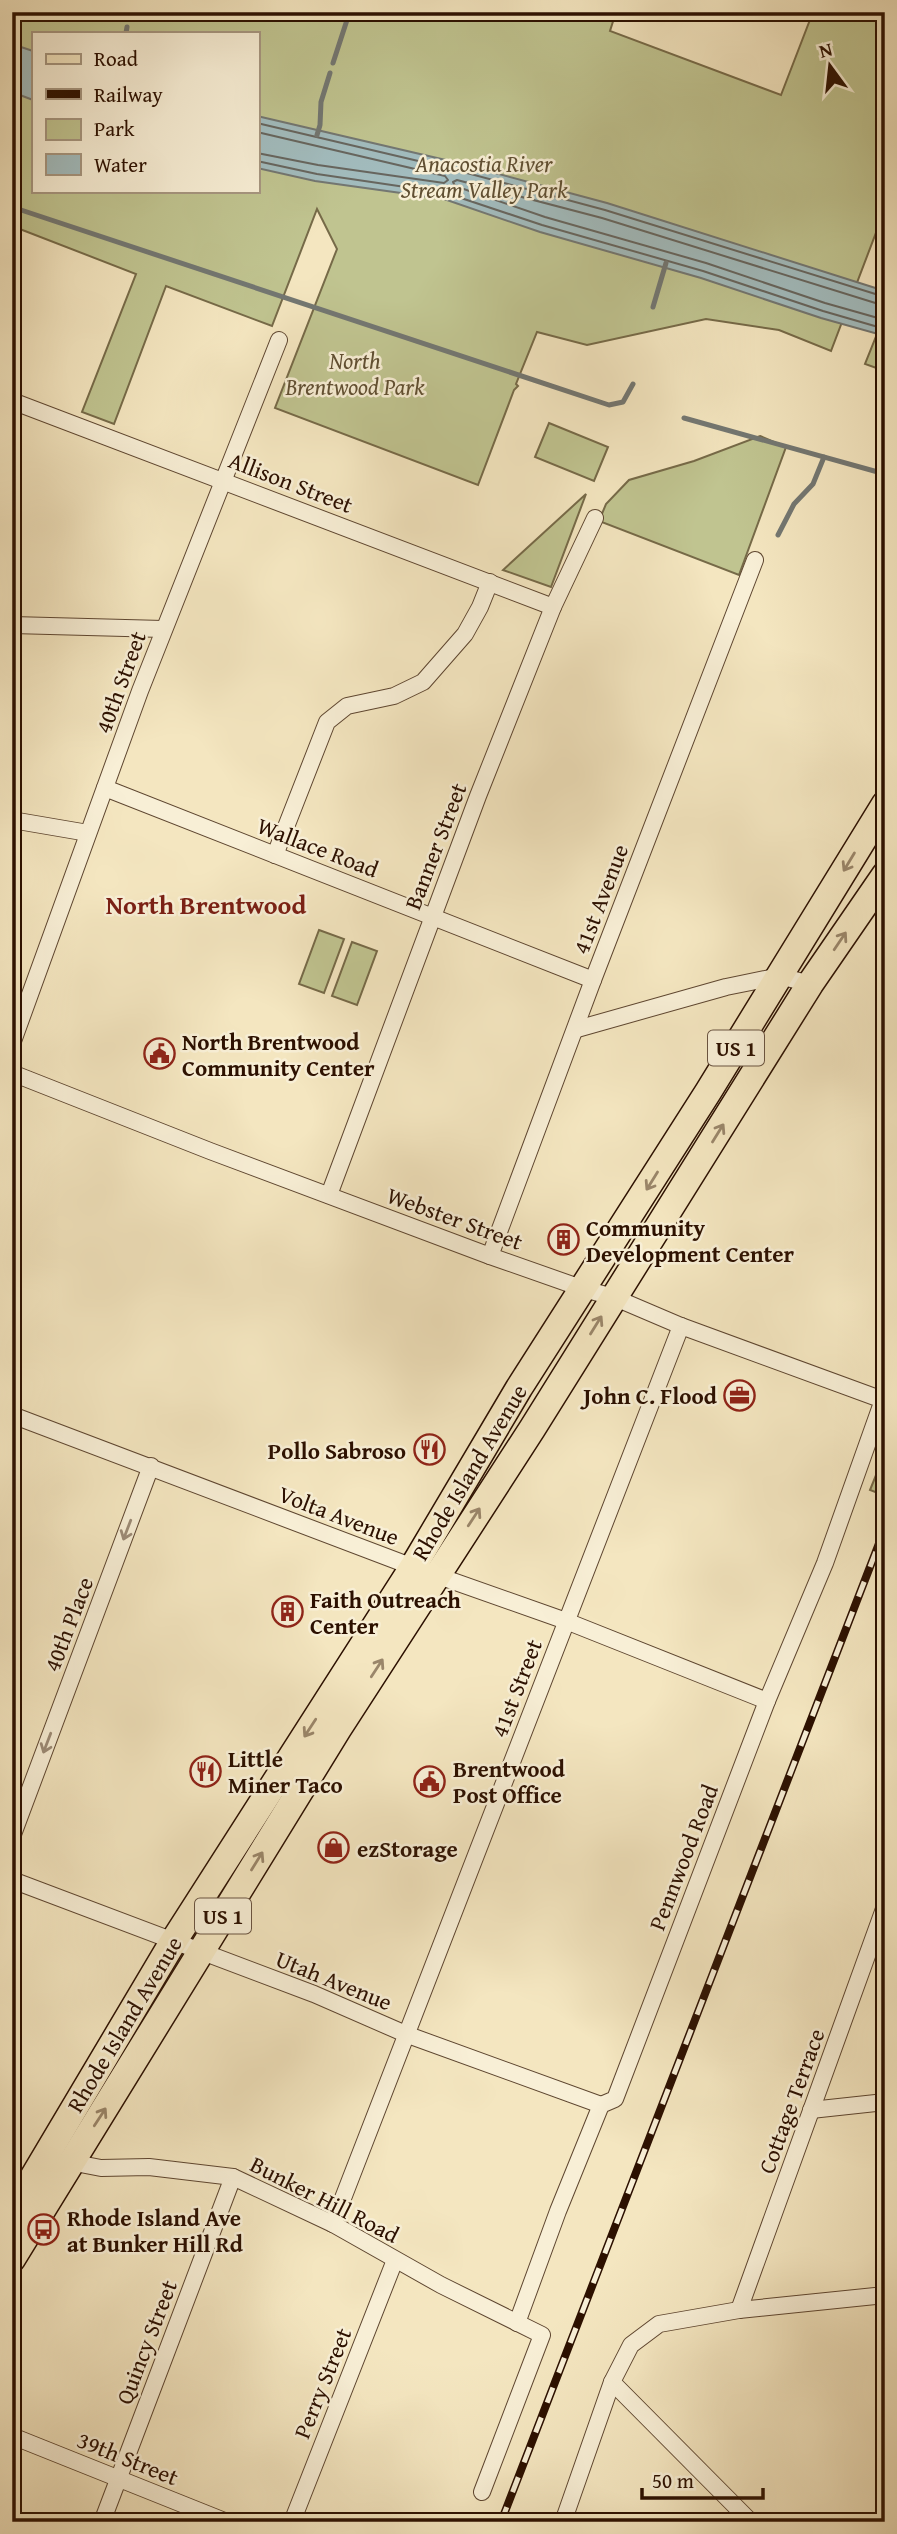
<svg xmlns="http://www.w3.org/2000/svg" width="897" height="2534" font-family="'Gentium Book Plus',serif">
  <style>
    .green { fill: #c0c490; stroke: #766a48; stroke-width: 2; fill-rule: evenodd }
    .water { fill: #a2bcbe; stroke: #737772; stroke-width: 2 }
    .lines { fill: none; stroke-linecap: round; stroke-linejoin: round }
    .shore { stroke: #67665f; stroke-width: 2 }
    .stream { stroke: #737772; stroke-width: 5 }
    .street-casing { stroke: #5e4630; stroke-width: 18 }
    .primary-casing { stroke: #2c1000; stroke-width: 29 }
    .street { stroke: #f8efd6; stroke-width: 16 }
    .primary { stroke: #f4e6c0; stroke-width: 26 }
    .rail-casing { stroke: #2c1000; stroke-width: 8 }
    .rail { stroke: #f8efd6; stroke-width: 5; stroke-dasharray: 16; stroke-linecap: butt }
    .oneway { stroke: #9a866a }
    .oneway2 { stroke: #9c8b76 }
    .labels { text-anchor: middle; dominant-baseline: central; stroke-width: 5; stroke-linejoin: round; paint-order: stroke }
    .shield { fill: #f8efd6; stroke: #695340; stroke-width: 2 }
    .shield-label { font-size: 21px; font-weight: bold; fill: #2c1000 }
    .park-label { font-size: 23px; font-style: italic; fill: #604f32; stroke: #f8efd6 }
    .street-label { font-size: 23px; fill: #2c1000; stroke: #f8efd6 }
    .poi-label { font-size: 23px; font-weight: bold; fill: #2c1000; stroke: #f8efd6; text-anchor: start }
    .quarter-label { font-size: 26px; font-weight: bold; fill: #7a1f14; stroke: #f8efd6 }
  </style>
  <rect width="100%" height="100%" fill="#f4e6c0"/>
  <filter id="stains"><feTurbulence type="fractalNoise" baseFrequency=".00286" numOctaves="4"/><feColorMatrix values="0 0 0 0 .2 0 0 0 0 .09 0 0 0 0 .02 0 0 0 .5 -.17"/></filter>
  <radialGradient id="worn" r=".72"><stop offset=".6" stop-color="#630" stop-opacity="0"/><stop offset="1" stop-color="#630" stop-opacity=".3"/></radialGradient>
  <g class="green">
    <path d="M12 12H616L610 31 781 95 813 12H885V209L831 351 779 330 706 319 587 345 537 332 516 384 518 386 514 390 478 485 275 408 337 249 317 209 272 326 166 286 114 424 82 412 136 274 12 226ZM33 33H257V191H33Z"/>
    <polygon points="885,314 885,371 865,364"/>
    <polygon points="549,423 608,447 594,481 535,457"/>
    <polygon points="760,436 786,447 739,575 599,521 606,504 629,480 694,461"/>
    <polygon points="586,494 551,587 503,570"/>
    <polygon points="319,930 344,939 324,993 299,984"/>
    <polygon points="352,942 377,951 357,1005 332,996"/>
    <polygon points="885,1453 885,1492 883,1495 870,1490"/>
  </g>
  <g class="water">
    <polygon points="12,44 33,51 33,100 12,92"/>
    <polygon points="257,116 450,161 607,203 885,291 885,336 821,318 701,278 540,232 444,199 315,181 257,168"/>
  </g>
  <g class="lines">
    <g class="shore">
      <polyline points="257,123 448,168 605,210 885,297"/>
      <polyline points="257,132 445,176 448,180 444,183 318,165 257,153"/>
      <polyline points="257,161 317,174 446,193 542,225 703,271 823,311 885,329"/>
      <polyline points="885,306 602,218 457,180 453,182 455,186 545,217 706,263 825,303 885,320"/>
    </g>
    <g class="stream">
      <polyline points="130,14 130,12"/>
      <polyline points="126,33 127,27"/>
      <polyline points="333,63 347,20"/>
      <polyline points="317,135 320,125 321,102 330,73"/>
      <polyline points="12,207 609,405 623,402 633,384"/>
      <polyline points="653,307 666,263"/>
      <polyline points="684,418 885,474"/>
      <polyline points="778,535 794,504 813,484 824,457"/>
    </g>
    <defs>
      <g id="street">
        <polyline points="12,401 553,607"/>
        <polyline points="12,625 163,629"/>
        <polyline points="105,788 593,980"/>
        <polyline points="12,820 88,833"/>
        <polyline points="275,855 327,722 347,706 394,696 423,682 465,634 480,607 490,582"/>
        <polyline points="577,1029 726,987 780,976 810,984"/>
        <polyline points="12,1044 140,691 279,340"/>
        <polyline points="12,1073 210,1151 490,1256 584,1289 613,1297 681,1326 883,1400 825,1563 767,1701 615,2099 601,2105 558,2211 517,2323"/>
        <polyline points="329,1195 478,796 553,607 595,518"/>
        <polyline points="490,1256 593,980 755,560"/>
        <polyline points="12,1415 413,1567 566,1621 767,1701"/>
        <polyline points="12,1837 151,1466"/>
        <polyline points="12,1880 314,1994 408,2035 601,2105"/>
        <polyline points="811,2110 885,2102"/>
        <polyline points="70,2162 101,2168 149,2167 233,2177 333,2224 441,2285 542,2335 482,2492"/>
        <polyline points="333,2224 681,1326"/>
        <polyline points="739,2310 885,1906"/>
        <polyline points="612,2382 751,2522"/>
        <polyline points="12,2436 227,2522"/>
        <polyline points="102,2522 233,2177"/>
        <polyline points="292,2522 395,2260"/>
        <polyline points="563,2522 612,2382 631,2345 659,2324 739,2310 885,2295"/>
      </g>
      <g id="primary">
        <polyline points="12,2213 173,1942 413,1567 519,1388 708,1092 885,804"/>
        <polyline points="12,2259 338,1729 532,1429 810,984 885,875"/>
      </g>
    </defs>
    <use href="#street" class="street-casing"/>
    <use href="#primary" class="primary-casing"/>
    <use href="#street" class="street"/>
    <use href="#primary" class="primary"/>
    <defs>
      <polyline id="rail" points="501,2522 885,1528"/>
    </defs>
    <use href="#rail" class="rail-casing"/>
    <use href="#rail" class="rail"/>
  </g>
  <defs><path id="oneway-shaft" d="M-6 0H5M1.5-3L5.5 0L1.5 3" fill="none" stroke-width="1.6" stroke-linecap="round" stroke-linejoin="round" transform="scale(1.75)"/></defs>
  <g class="oneway">
    <use href="#oneway-shaft" transform="translate(849 862) rotate(121)"/>
    <use href="#oneway-shaft" transform="translate(840 941) rotate(-56)"/>
    <use href="#oneway-shaft" transform="translate(718 1133) rotate(-58)"/>
    <use href="#oneway-shaft" transform="translate(652 1181) rotate(122)"/>
    <use href="#oneway-shaft" transform="translate(596 1325) rotate(-58)"/>
    <use href="#oneway-shaft" transform="translate(474 1517) rotate(-57)"/>
    <use href="#oneway-shaft" transform="translate(377 1668) rotate(-57)"/>
    <use href="#oneway-shaft" transform="translate(310 1728) rotate(123)"/>
    <use href="#oneway-shaft" transform="translate(257 1861) rotate(-58)"/>
    <use href="#oneway-shaft" transform="translate(100 2117) rotate(-57)"/>
  </g>
  <g class="oneway2">
    <use href="#oneway-shaft" transform="translate(127 1530) rotate(111)"/>
    <use href="#oneway-shaft" transform="translate(47 1743) rotate(111)"/>
  </g>
  <defs>
    <symbol id="civic-ring" viewBox="-11 -11 22 22"><circle r="9.5" fill="#f8efd6" stroke="#8f2418" stroke-width="1.5"/><path d="M-.6-6.5H3V-4.5H.6V-3L4-1V1h2V6H-6V1h2V-1L-.6-3ZM-1.2 2.5V6h2.4V2.5Z" fill="#8f2418"/></symbol>
    <symbol id="building-ring" viewBox="-11 -11 22 22"><circle r="9.5" fill="#f8efd6" stroke="#8f2418" stroke-width="1.5"/><path d="M-4-6H4V6H1V3H-1V6H-4ZM-2.5-4.3h1.7v1.8h-1.7ZM.8-4.3h1.7v1.8H.8ZM-2.5-1h1.7V.8h-1.7ZM.8-1h1.7V.8H.8Z" fill="#8f2418"/></symbol>
    <symbol id="office-ring" viewBox="-11 -11 22 22"><circle r="9.5" fill="#f8efd6" stroke="#8f2418" stroke-width="1.5"/><path d="M-6-3h4V-5.5h4V-3h4V5H-6ZM-1-4.5V-3h2v-1.5ZM-6 0V1H6V0Z" fill="#8f2418"/></symbol>
    <symbol id="restaurant-ring" viewBox="-11 -11 22 22"><circle r="9.5" fill="#f8efd6" stroke="#8f2418" stroke-width="1.5"/><path d="M-5-6h1v4h1v-4h1v4h1v-4h1v5L-1.5 .5V6h-2V.5L-5-1ZM5-6V6H3V1.5H1.5Q1.5-4 5-6Z" fill="#8f2418"/></symbol>
    <symbol id="shop-ring" viewBox="-11 -11 22 22"><circle r="9.5" fill="#f8efd6" stroke="#8f2418" stroke-width="1.5"/><path d="M-5-2.5h2.3a2.7 3.5 0 0 1 5.4 0H5L5.5 6h-11ZM-1.5-2.5h3a1.5 2.3 0 0 0-3 0Z" fill="#8f2418"/></symbol>
    <symbol id="bus-ring" viewBox="-11 -11 22 22"><circle r="9.5" fill="#f8efd6" stroke="#8f2418" stroke-width="1.5"/><path d="M-5-6H5V4H4V6H2V4H-2V6H-4V4H-5ZM-3.5-4V0h7V-4ZM-3.5 1.2v1.5H-2V1.2ZM2 1.2v1.5H3.5V1.2Z" fill="#8f2418"/></symbol>
  </defs>
  <g fill-rule="evenodd">
    <use href="#civic-ring" x="142" y="1036" width="35" height="35"/>
    <use href="#building-ring" x="546" y="1222" width="35" height="35"/>
    <use href="#office-ring" x="722" y="1378" width="35" height="35"/>
    <use href="#restaurant-ring" x="412" y="1432" width="35" height="35"/>
    <use href="#building-ring" x="270" y="1594" width="35" height="35"/>
    <use href="#restaurant-ring" x="188" y="1754" width="35" height="35"/>
    <use href="#civic-ring" x="412" y="1764" width="35" height="35"/>
    <use href="#shop-ring" x="316" y="1830" width="35" height="35"/>
    <use href="#bus-ring" x="26" y="2212" width="35" height="35"/>
  </g>
  <g class="labels">
    <g class="shield">
      <rect x="708" y="1030.5" width="56" height="35" rx="5"/>
      <rect x="195" y="1898.5" width="56" height="35" rx="5"/>
    </g>
    <g class="shield-label">
      <text x="736" y="1048">US 1</text>
      <text x="223" y="1916">US 1</text>
    </g>
    <g class="park-label">
      <text x="484" y="163">Anacostia River<tspan x="484" dy="26">Stream Valley Park</tspan></text>
      <text x="355" y="360">North<tspan x="355" dy="26">Brentwood Park</tspan></text>
    </g>
    <g class="street-label">
      <text transform="translate(291 482) rotate(21)">Allison Street</text>
      <text transform="translate(120 682) rotate(-70)">40th Street</text>
      <text transform="translate(435 846) rotate(-69)">Banner Street</text>
      <text transform="translate(318 847) rotate(21)">Wallace Road</text>
      <text transform="translate(600 899) rotate(-69)">41st Avenue</text>
      <text transform="translate(455 1218) rotate(20)">Webster Street</text>
      <text transform="translate(469 1472) rotate(-59)">Rhode Island Avenue</text>
      <text transform="translate(339 1515) rotate(21)">Volta Avenue</text>
      <text transform="translate(68 1624) rotate(-69)">40th Place</text>
      <text transform="translate(516 1688) rotate(-69)">41st Street</text>
      <text transform="translate(683 1857) rotate(-69)">Pennwood Road</text>
      <text transform="translate(334 1980) rotate(22)">Utah Avenue</text>
      <text transform="translate(124 2024) rotate(-59)">Rhode Island Avenue</text>
      <text transform="translate(791 2101) rotate(-70)">Cottage Terrace</text>
      <text transform="translate(325 2199) rotate(27)">Bunker Hill Road</text>
      <text transform="translate(146 2342) rotate(-69)">Quincy Street</text>
      <text transform="translate(322 2383) rotate(-68)">Perry Street</text>
      <text transform="translate(128 2458) rotate(22)">39th Street</text>
    </g>
    <g class="poi-label">
      <text x="182" y="1041">North Brentwood<tspan x="182" dy="26">Community Center</tspan></text>
      <text x="586" y="1227">Community<tspan x="586" dy="26">Development Center</tspan></text>
      <text x="717" y="1395" text-anchor="end">John C. Flood</text>
      <text x="406" y="1450" text-anchor="end">Pollo Sabroso</text>
      <text x="310" y="1599">Faith Outreach<tspan x="310" dy="26">Center</tspan></text>
      <text x="228" y="1758">Little<tspan x="228" dy="26">Miner Taco</tspan></text>
      <text x="453" y="1768">Brentwood<tspan x="453" dy="26">Post Office</tspan></text>
      <text x="357" y="1848">ezStorage</text>
      <text x="67" y="2217">Rhode Island Ave<tspan x="67" dy="26">at Bunker Hill Rd</tspan></text>
    </g>
    <g class="quarter-label">
      <text x="206" y="904">North Brentwood</text>
    </g>
  </g>
  <rect width="897" height="2534" fill="none" stroke="#f4e6c0" stroke-width="42"/>
  <rect x="14" y="14" width="869" height="2506" fill="none" stroke="#2c1000" stroke-width="3.5"/>
  <rect x="21" y="21" width="855" height="2492" fill="none" stroke="#2c1000" stroke-width="2"/>
  <rect x="32" y="32" width="228" height="161" fill="#f8efd6" stroke="#a69680" stroke-width="2"/>
  <rect x="46" y="54" width="35" height="10" fill="#f4e6c0" stroke="#a69680" stroke-width="2"/>
  <text x="94" y="66" font-size="21" fill="#2c1000">Road</text>
  <rect x="46" y="89" width="35" height="10" fill="#2c1000" stroke="#a69680" stroke-width="2"/>
  <text x="94" y="102" font-size="21" fill="#2c1000">Railway</text>
  <rect x="46" y="119" width="35" height="21" fill="#c0c490" stroke="#a69680" stroke-width="2"/>
  <text x="94" y="136" font-size="21" fill="#2c1000">Park</text>
  <rect x="46" y="154" width="35" height="21" fill="#a2bcbe" stroke="#a69680" stroke-width="2"/>
  <text x="94" y="172" font-size="21" fill="#2c1000">Water</text>
  <g transform="translate(830 66) rotate(345)" stroke="#f8efd6" stroke-width="5" paint-order="stroke">
  <path d="M0-5L12 26L0 18L-12 26Z" fill="#2c1000"/>
  <text y="-10" font-size="19" font-weight="bold" text-anchor="middle" fill="#2c1000">N</text>
  </g>
  <path d="M642 2488v10h121v-10" fill="none" stroke="#2c1000" stroke-width="3.5"/>
  <text x="652" y="2488" font-size="21" fill="#2c1000" stroke="#f8efd6" stroke-width="5" paint-order="stroke">50 m</text>
  <rect width="100%" height="100%" filter="url(#stains)"/>
  <rect width="100%" height="100%" fill="url(#worn)"/>
</svg>
